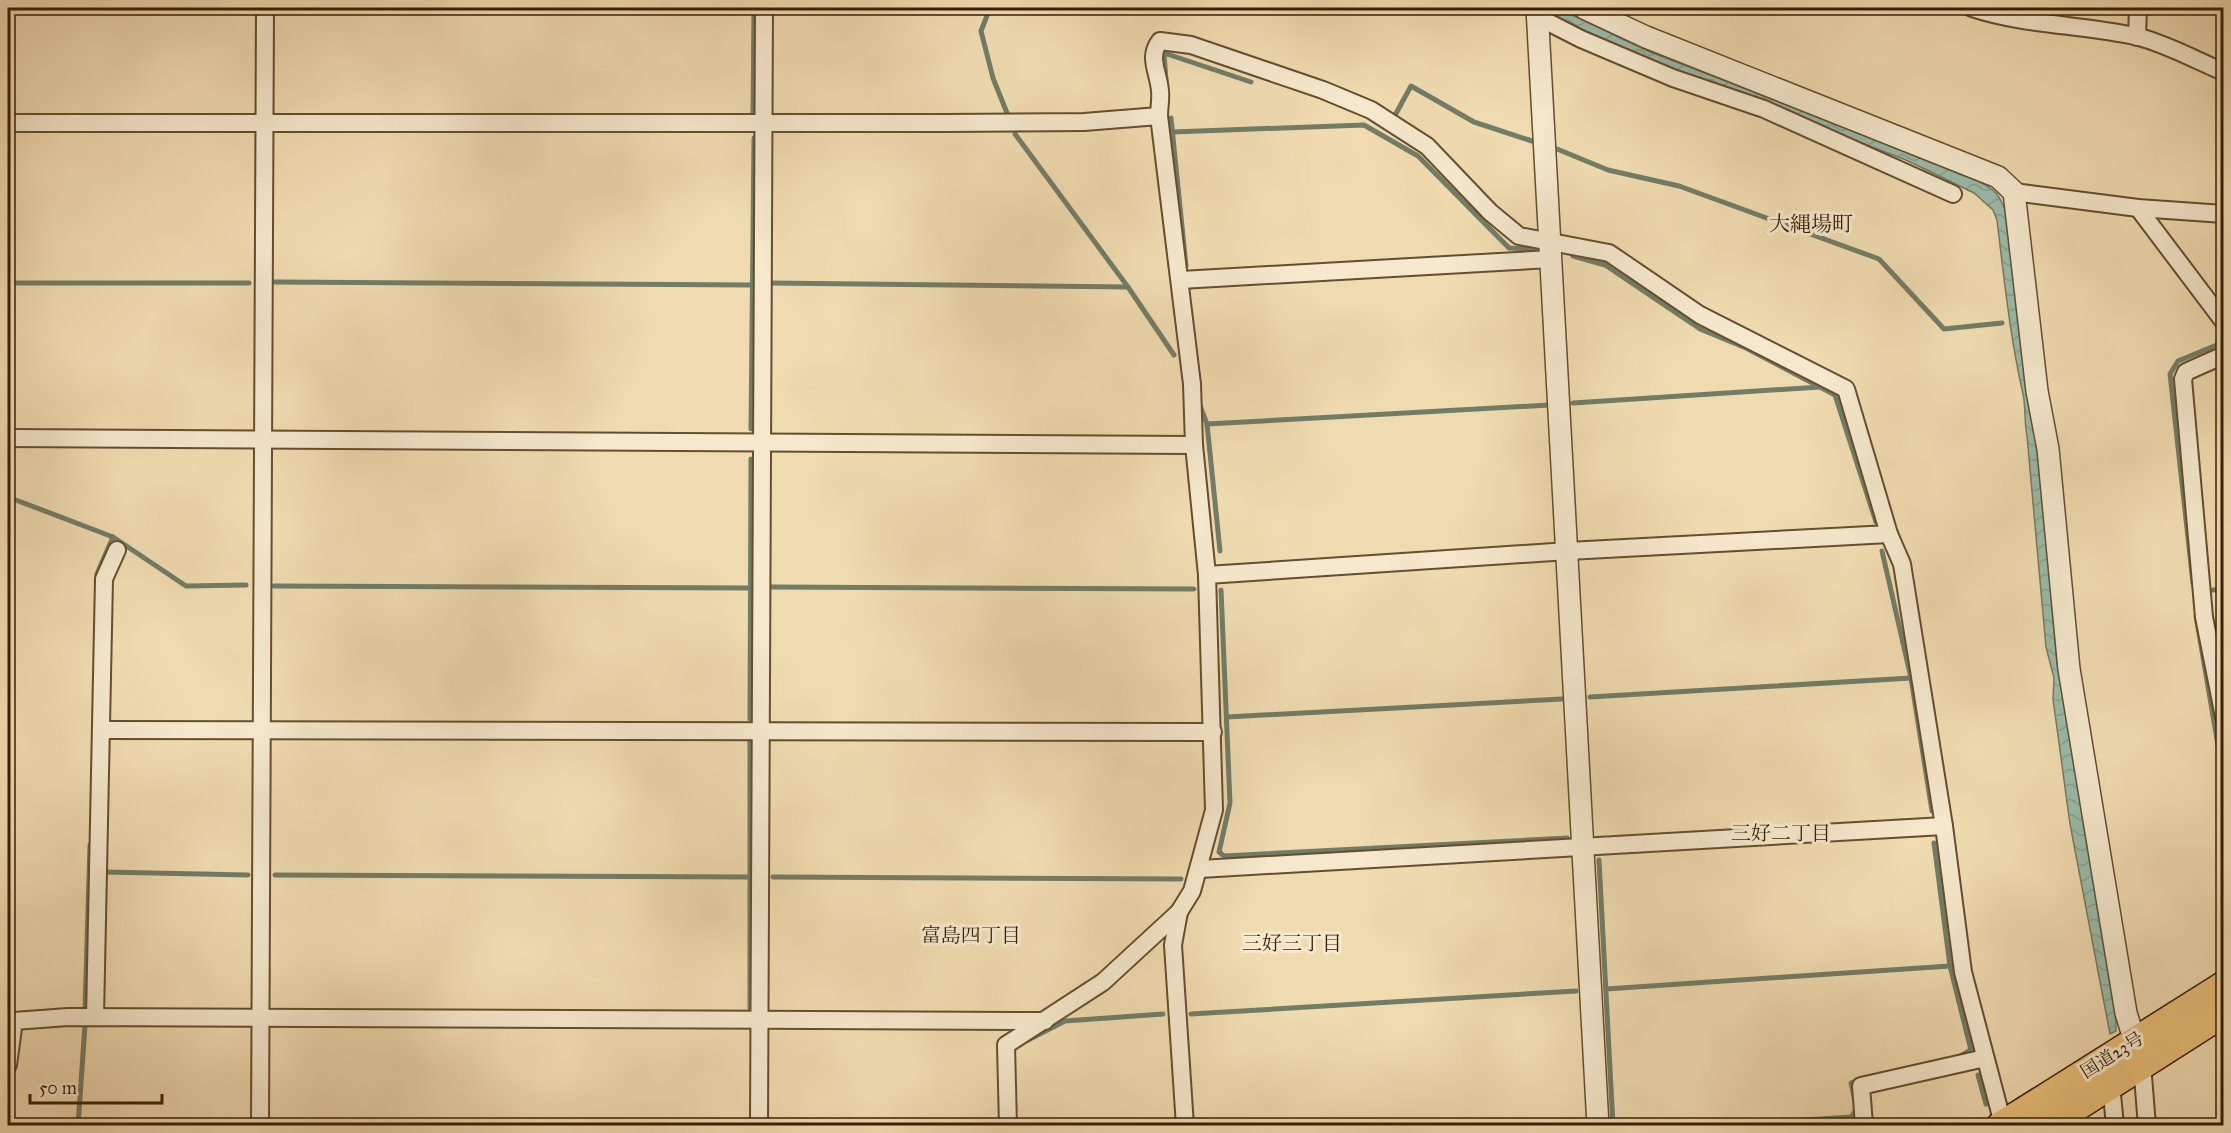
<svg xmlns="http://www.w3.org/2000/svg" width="2231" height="1133" font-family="'IM FELL Great Primer','Noto Serif JP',serif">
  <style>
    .water { fill: url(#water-waves); stroke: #727d67; stroke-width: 1.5 }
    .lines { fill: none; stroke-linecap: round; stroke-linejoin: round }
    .stream { stroke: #727d67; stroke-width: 5 }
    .minor-casing { stroke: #654e2e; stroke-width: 20 }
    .tertiary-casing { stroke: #654e2e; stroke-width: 24 }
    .trunk-casing { stroke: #371f03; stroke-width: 30 }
    .minor { stroke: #f5e8cc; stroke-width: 16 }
    .tertiary { stroke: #f5e8cc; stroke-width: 21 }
    .trunk { stroke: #e8be78; stroke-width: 27 }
    .labels { text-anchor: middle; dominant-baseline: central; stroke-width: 6; stroke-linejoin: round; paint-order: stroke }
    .street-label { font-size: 18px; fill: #371f03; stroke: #f5e8cc }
    .neighbourhood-label { font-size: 20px; fill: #371f03; stroke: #f5e8cc }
    .quarter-label { font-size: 21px; fill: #371f03; stroke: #f5e8cc }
  </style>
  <defs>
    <pattern id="water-waves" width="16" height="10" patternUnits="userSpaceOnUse" patternTransform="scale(1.5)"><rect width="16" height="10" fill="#9abbaa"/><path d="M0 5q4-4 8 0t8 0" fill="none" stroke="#85a091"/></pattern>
  </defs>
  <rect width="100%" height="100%" fill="#f0dbb0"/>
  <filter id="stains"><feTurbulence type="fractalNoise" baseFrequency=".00333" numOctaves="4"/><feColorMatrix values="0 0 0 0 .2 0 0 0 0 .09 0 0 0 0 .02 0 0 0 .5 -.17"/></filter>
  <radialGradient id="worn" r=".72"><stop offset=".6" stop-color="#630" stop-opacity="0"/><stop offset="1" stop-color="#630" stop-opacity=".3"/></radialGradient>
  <path class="water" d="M1546 8H1557L1650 52 1888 143C1916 160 1977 174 1996 193 2001 199 2004 207 2007 214L2040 463 2057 664 2067 698 2115 1004 2116 1031 2110 1034 2070 824 2053 699 2054 678 2046 647 2027 436C2024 422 2026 408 2023 394 2010 337 2004 278 1997 220L1993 210 1974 193 1906 160 1648 61 1567 25Z"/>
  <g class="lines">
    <g class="stream">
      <polyline points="990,8 981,31 993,78 1007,113"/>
      <polyline points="1260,10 1260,8"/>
      <polyline points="1166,80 1164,54 1167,54 1251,82"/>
      <polyline points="753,116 754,8"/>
      <polyline points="1171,118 1186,266"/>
      <polyline points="1393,119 1411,86 1474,122 1532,141"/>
      <polyline points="1173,132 1364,125 1418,156 1509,248 1535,249"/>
      <polyline points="1015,134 1128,287 1174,355"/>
      <polyline points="1557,149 1608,170 1679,186 1879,259 1944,329 2002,323"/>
      <polyline points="1573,256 1605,265 1700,329 1746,348 1835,395 1876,522"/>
      <polyline points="275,282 752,285"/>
      <polyline points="8,283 249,283"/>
      <polyline points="769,283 1128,287"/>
      <polyline points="1573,403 1820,387"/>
      <polyline points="1200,406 1207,424 1220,551"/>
      <polyline points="1207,424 1549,405"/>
      <polyline points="751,429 754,138"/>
      <polyline points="8,497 113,537 97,574 97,580"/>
      <polyline points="113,537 186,586 246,585"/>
      <polyline points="1882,551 1911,678 1932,811"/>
      <polyline points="2193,583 2170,374 2178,361 2224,342"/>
      <polyline points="274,586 752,588"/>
      <polyline points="770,587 1194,589"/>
      <polyline points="1221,590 1230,803 1219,852 1224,856 1567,838"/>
      <polyline points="2213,590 2224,590"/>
      <polyline points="2196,616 2224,780"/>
      <polyline points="1590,697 1911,678"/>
      <polyline points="1227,717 1562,699"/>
      <polyline points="750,719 751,459"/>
      <polyline points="750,741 750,1008"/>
      <polyline points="1934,843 1950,966 1971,1050 1962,1055"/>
      <polyline points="1599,860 1613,1126"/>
      <polyline points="104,872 248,875"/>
      <polyline points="275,875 751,877"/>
      <polyline points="773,877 1181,879"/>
      <polyline points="1606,989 1950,966"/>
      <polyline points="85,1010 90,845"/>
      <polyline points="1191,1014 1576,991"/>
      <polyline points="1028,1040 1065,1021 1163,1014"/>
      <polyline points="1978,1075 1986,1104"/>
      <polyline points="78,1126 85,1025"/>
      <polyline points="1716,1126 1851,1117 1857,1109 1851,1083 1860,1079"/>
    </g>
    <defs>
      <g id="minor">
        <path d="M1972 8C2026 26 2083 24 2139 37 2169 45 2195 60 2224 72"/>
        <polyline points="1538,17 1581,39 1673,78 1764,109 1953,194"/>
        <polyline points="2137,37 2138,8"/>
        <polyline points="8,123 946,123 1084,122 1159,116"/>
        <polyline points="2014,192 2138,208 2224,214"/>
        <polyline points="2138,208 2224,322"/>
        <polyline points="1181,280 1551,259"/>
        <polyline points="2224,355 2186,372 2183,379 2204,617 2224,717"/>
        <polyline points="8,438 1194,445"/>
        <polyline points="1207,575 1568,551 1889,534"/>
        <polyline points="101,730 1213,732"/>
        <polyline points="1200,869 1944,826"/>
        <polyline points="1179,912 1173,945 1185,1126"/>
        <polyline points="95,1017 104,579 117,550"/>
        <polyline points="2142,1064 2147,1126"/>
        <polyline points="8,1065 14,1021 68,1017 1045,1021"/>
        <polyline points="2111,1084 2115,1126"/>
        <polyline points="260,1126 265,8"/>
        <polyline points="759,1126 764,8"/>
        <path d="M1008 1126 1006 1045 1103 982 1179 912 1192 891 1214 810 1207 575 1194 445 1192 384 1159 116C1159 108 1161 99 1160 91 1159 73 1147 57 1160 41L1191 45 1323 90 1371 110 1427 146 1490 212 1519 236 1609 253 1700 315 1846 389 1889 534 1902 564 1944 826 1963 972 2003 1124"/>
        <polyline points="1859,1126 1864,1125 1861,1086 1985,1058"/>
      </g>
      <g id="tertiary">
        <polyline points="1537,8 1598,1126"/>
        <polyline points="1584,8 1646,37 1998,177 2014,192 2037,391 2048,449 2069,669 2126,1013 2139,1055"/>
      </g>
      <g id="trunk">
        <polyline points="2000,1126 2224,985"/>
        <polyline points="2047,1126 2224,1013"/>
      </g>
    </defs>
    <use href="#minor" class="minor-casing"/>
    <use href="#tertiary" class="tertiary-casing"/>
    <use href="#trunk" class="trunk-casing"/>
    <use href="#minor" class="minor"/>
    <use href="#tertiary" class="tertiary"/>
    <use href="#trunk" class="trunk"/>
  </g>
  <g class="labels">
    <g class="street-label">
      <text transform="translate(2112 1055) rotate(-32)">国道23号</text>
    </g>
    <g class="neighbourhood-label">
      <text x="1781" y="833">三好二丁目</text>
      <text x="971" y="935">富島四丁目</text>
      <text x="1292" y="943">三好三丁目</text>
    </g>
    <g class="quarter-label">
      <text x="1811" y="224">大縄場町</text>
    </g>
  </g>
  <rect width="2231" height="1133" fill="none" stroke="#f0dbb0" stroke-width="30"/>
  <rect x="9" y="9" width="2213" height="1115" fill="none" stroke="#371f03" stroke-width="3"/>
  <rect x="15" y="15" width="2201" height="1103" fill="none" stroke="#371f03" stroke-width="1.5"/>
  <path d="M30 1094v9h132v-9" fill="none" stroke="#371f03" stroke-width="3"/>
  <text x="39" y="1094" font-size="18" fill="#371f03" stroke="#f5e8cc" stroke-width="4.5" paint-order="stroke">50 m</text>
  <rect width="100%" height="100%" filter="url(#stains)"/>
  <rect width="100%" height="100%" fill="url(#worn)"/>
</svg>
